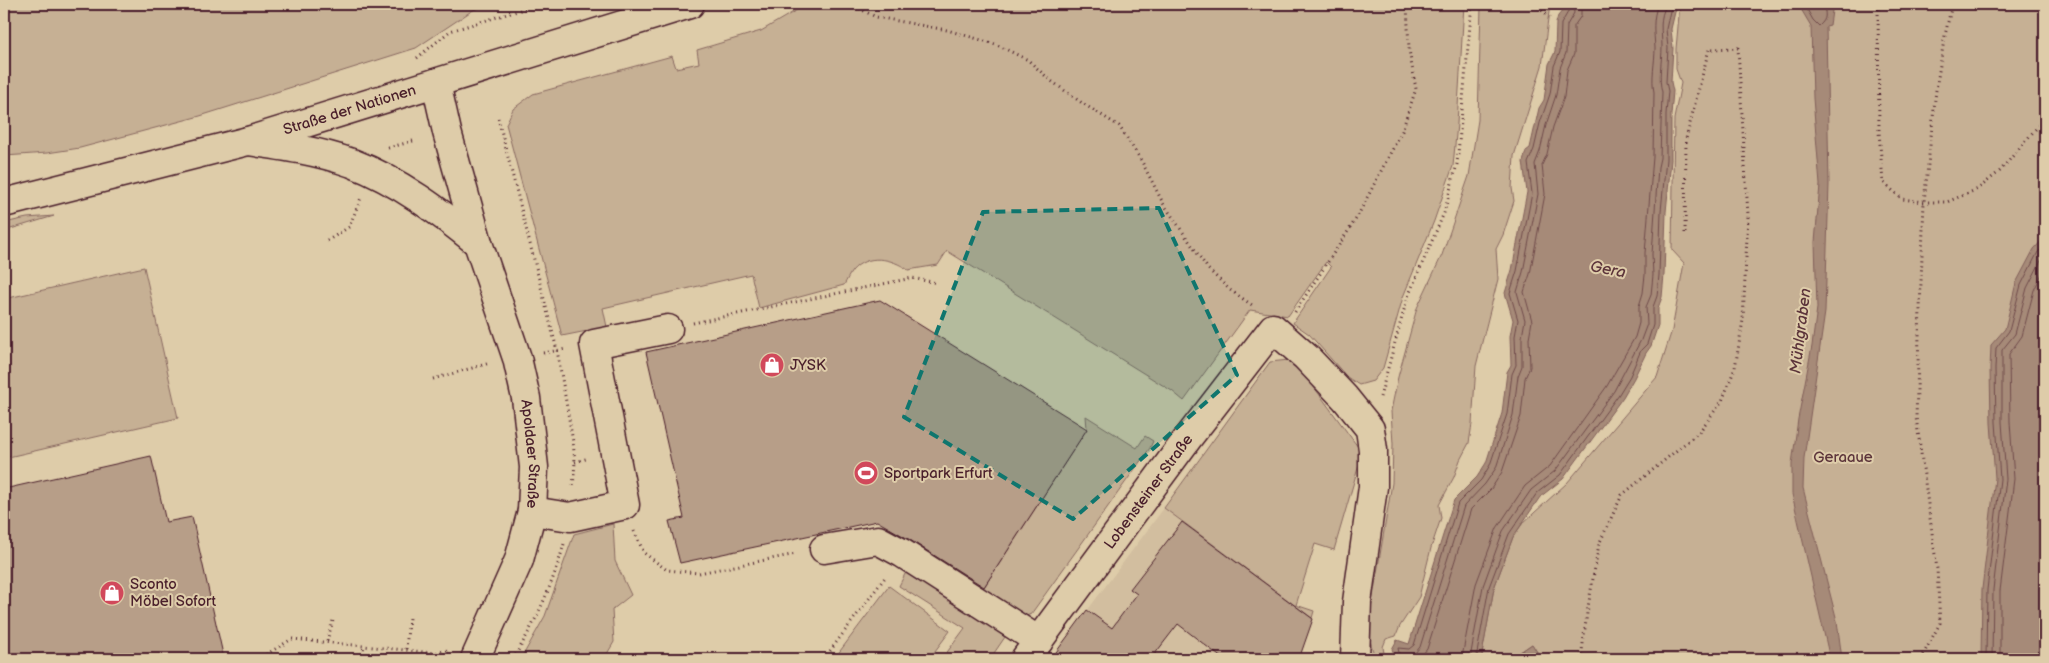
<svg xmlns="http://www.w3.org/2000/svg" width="2049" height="663" font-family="'Balsamiq Sans',sans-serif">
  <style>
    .built { fill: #d2be9f }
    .green { fill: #c6b094; stroke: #886860 }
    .water { fill: #a68a78; stroke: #815f59 }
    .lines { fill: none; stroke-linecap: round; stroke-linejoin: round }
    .shore { stroke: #6f4a4a; stroke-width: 1 }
    .building { fill: #b79e88; stroke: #4a1f2b }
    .minor-casing { stroke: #4a1f2b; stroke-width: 31 }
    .major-casing { stroke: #4a1f2b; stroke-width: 31 }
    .path { stroke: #4a1f2b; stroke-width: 3; stroke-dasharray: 1 4; stroke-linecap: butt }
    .minor { stroke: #decca9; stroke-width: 28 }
    .major { stroke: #decca9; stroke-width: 28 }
    .marked { fill: #0f766e; fill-opacity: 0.2; stroke: #0f766e; stroke-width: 4; stroke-dasharray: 10 6; stroke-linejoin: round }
    .labels { text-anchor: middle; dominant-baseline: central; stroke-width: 4; stroke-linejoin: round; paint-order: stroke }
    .street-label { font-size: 15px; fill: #4a1f2b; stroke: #decca9 }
    .poi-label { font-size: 15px; fill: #4a1f2b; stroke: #decca9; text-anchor: start }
    .park-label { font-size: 15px; fill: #5d353b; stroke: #decca9 }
    .water-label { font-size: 16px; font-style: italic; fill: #5c343a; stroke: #decca9 }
  </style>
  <rect width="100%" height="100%" fill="#decca9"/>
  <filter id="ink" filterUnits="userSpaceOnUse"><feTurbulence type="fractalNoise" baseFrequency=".02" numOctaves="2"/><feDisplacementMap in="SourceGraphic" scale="10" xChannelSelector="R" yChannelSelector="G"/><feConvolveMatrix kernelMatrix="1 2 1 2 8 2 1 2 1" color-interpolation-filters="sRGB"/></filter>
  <g filter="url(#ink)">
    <polygon class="built" points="1164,508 1313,619 1299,659 1051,659"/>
    <g class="green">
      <polygon points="4,4 491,4 473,10 416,48 200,116 80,148 47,153 5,156"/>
      <path d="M807 4H1464L1457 124 1453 166 1434 221 1403 297 1383 368 1373 381 1359 385 1347 377 1309 334 1293 323 1331 267 1326 262 1288 316 1250 310 1184 401 1172 391 947 251 938 265 908 270C892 258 867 253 852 271 849 275 847 280 844 285L759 308 751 274 603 308 607 327 562 336 506 124 513 109 533 94 672 56 676 68 699 63 697 50 761 31Z"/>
      <polygon points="1483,4 1550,4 1542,66 1514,156 1512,188 1514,201 1503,235 1496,249 1498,279 1476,366 1472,424 1469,443 1460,460 1454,477 1439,505 1441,518 1431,548 1419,597 1400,626 1396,636 1386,639 1383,647 1385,659 1375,659 1370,640 1371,609 1392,483 1393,444 1391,411 1398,377 1417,308 1442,255 1469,176 1478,120 1481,6"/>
      <polygon points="1680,4 2045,4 2045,659 1538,659 1540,658 1532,644 1510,659 1483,659 1482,654 1494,588 1513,537 1523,523 1567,483 1657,377 1672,330 1684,263 1672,250 1674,119 1681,83 1676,69 1676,49"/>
      <polygon points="54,216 4,231 4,223 27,218"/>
      <polygon points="144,267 178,418 4,458 4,299"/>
      <polygon points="1289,360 1311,383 1358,447 1360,461 1334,550 1315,544 1296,605 1314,611 1312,618 1164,508 1270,362"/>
      <polygon points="1086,416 1137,448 1145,436 1153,441 1150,448 1031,614 1024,617 981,592 1087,429"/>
      <polygon points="613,524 615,561 631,595 612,610 614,642 604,659 521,659 545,616 574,534"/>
      <polygon points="907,570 1005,637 990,659 942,659 965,628 899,586"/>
      <polygon points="889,586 950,631 929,659 834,659"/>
    </g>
    <g class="water">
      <polygon points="1562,4 1680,4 1675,12 1671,29 1673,48 1671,82 1673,91 1671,115 1671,160 1666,212 1664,275 1662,297 1658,308 1658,325 1651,346 1646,353 1634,378 1623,397 1563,479 1540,497 1513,537 1494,588 1482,654 1483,659 1396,659 1392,649 1397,640 1409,644 1454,500 1477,477 1486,463 1502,413 1507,372 1511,365 1510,336 1513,320 1505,293 1512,270 1527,192 1523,162 1526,151 1530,148 1539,108 1544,100 1549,64 1555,52 1556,23 1558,16 1563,10"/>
      <polygon points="1798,4 1828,4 1832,11 1830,25 1826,26 1829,184 1825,312 1804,458 1803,488 1837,621 1842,659 1830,659 1792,494 1792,464 1798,419 1812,346 1817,308 1815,242 1820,185 1813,98 1811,26"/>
      <polygon points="2045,237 2045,659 1981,659 1982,589 1995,478 1991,423 1990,369 1991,345 2005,329 2016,283 2034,249"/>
      <polygon points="1532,644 1541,658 1510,659"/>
    </g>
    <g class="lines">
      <g class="shore">
        <path d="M1804 4 1813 20 1819 26C1828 18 1825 15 1824 4"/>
        <polyline points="1400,659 1398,648 1409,649 1414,645 1458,503 1481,480 1490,465 1507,414 1512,374 1516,365 1515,336 1518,320 1510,293 1517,271 1532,193 1528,163 1534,149 1540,123 1550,94 1554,66 1560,52 1561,24 1568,12 1567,4"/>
        <polyline points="1407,659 1408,656 1415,653 1420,647 1464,506 1485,484 1496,468 1513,415 1518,376 1522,366 1522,337 1525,320 1517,292 1523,272 1538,194 1535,164 1540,151 1546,125 1556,95 1560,68 1566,53 1567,25 1574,13 1573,4"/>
        <polyline points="1419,659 1427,649 1471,509 1491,489 1502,472 1521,416 1525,378 1530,367 1529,338 1532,321 1524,292 1530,274 1545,194 1542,165 1547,154 1553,127 1564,97 1567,70 1574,54 1574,26 1581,16 1581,4"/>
        <path d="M1464 659 1463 652 1476 584 1497 528 1525 486 1550 466 1607 386 1635 337 1639 323V306L1643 293 1645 275V253L1653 157 1654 92C1651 78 1655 63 1655 48 1654 32 1652 19 1658 4"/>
        <path d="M1471 659V653L1483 586 1503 531 1531 490 1555 471 1614 391 1641 340 1647 324 1646 307 1651 295 1653 275 1652 254 1658 167 1660 158 1662 92C1658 77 1662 62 1662 47 1662 32 1658 18 1667 4"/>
        <polyline points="1478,659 1477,653 1489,587 1509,534 1537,493 1560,475 1619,394 1630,376 1641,350 1647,344 1653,325 1653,307 1657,296 1659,275 1661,211 1666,159 1666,114 1668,91 1666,82 1668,48 1666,29 1670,11 1674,4"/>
        <polyline points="1986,659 1987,590 2000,479 1996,422 1995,369 1996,348 2009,331 2021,285 2038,252 2045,245"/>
        <polyline points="1992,659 1993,590 2006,479 2002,422 2002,350 2015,334 2027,288 2045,253"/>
        <polyline points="2000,659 2000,591 2014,479 2010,422 2009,354 2022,336 2034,290 2045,268"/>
      </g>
    </g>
    <g class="building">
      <polygon points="880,300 1087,429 984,587 910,540 877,521 680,563 669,521 684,518 646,352"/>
      <polygon points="151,456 166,522 192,517 224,659 4,659 4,489"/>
      <polygon points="1182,522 1313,619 1299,659 1223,659 1178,624 1151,659 1051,659 1087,610 1112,628 1137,594 1130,589"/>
    </g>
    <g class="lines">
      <defs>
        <g id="minor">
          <path id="s1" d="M436 83 447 132 478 243 517 358 526 398 534 467 532 511 519 560 475 659"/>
          <path d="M248 141C283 146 318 151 352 163 399 181 440 212 478 243"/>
          <polyline points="532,511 570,517 625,505 594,344 668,329"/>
          <polyline points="824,549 878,540 902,553 1039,641"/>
          <path id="s2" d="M1025 659 1188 438 1273 328 1306 357 1345 398 1370 429 1373 450V487L1357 602 1355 659"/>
        </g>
        <g id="major">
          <path id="s3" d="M4 203 248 141 690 4"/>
        </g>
      </defs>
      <use href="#minor" class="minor-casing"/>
      <use href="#major" class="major-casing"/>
      <g class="path">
        <polyline points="850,4 876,17 947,30 995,44 1028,60 1050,80 1082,103 1119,126 1141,160 1163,203 1208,269 1230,290 1255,307"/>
        <polyline points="1534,4 1553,20"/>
        <polyline points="1878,4 1879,132 1883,182 1902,199 1924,202 1947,202 1978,189 2000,171 2045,118"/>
        <polyline points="417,58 450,31 541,4"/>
        <polyline points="498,118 557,350 573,442 575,462 573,488"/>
        <polyline points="388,148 413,141"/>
        <polyline points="327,241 349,227 361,198"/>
        <polyline points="1295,312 1356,219 1402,131 1416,89 1409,50 1407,4"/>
        <polyline points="693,323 912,278 937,283"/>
        <polyline points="543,353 566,349"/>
        <polyline points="433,379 490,363"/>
        <polyline points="1380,397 1407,299 1444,213 1457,164 1472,4"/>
        <polyline points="575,462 589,458"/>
        <polyline points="634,531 644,553 667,570 699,573 796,554"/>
        <polyline points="327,641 334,617"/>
        <polyline points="406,649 409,618"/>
        <polyline points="264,659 267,654 292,639 435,653 448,650"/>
        <polyline points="362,659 364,645"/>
        <path d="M513 659C535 624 553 584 564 544"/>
        <polyline points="824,659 886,576"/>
        <polyline points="1581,659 1587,613 1599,544 1622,495 1699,432 1722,401 1735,368 1743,320 1748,215 1738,48 1709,49 1686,139 1685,233"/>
        <polyline points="1921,659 1940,623 1937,569 1916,417 1924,202 1936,90 1944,40 1952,4"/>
      </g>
      <use href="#minor" class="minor"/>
      <use href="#major" class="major"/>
    </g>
  </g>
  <path class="marked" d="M1159 208 1237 375 1073 519 904 417 983 212Z"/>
  <defs>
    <symbol id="shop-disc" viewBox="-11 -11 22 22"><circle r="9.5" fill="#d1495b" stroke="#decca9"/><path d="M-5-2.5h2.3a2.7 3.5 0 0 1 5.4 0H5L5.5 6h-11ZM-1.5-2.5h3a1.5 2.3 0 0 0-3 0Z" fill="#fff"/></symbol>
    <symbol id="stadium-disc" viewBox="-11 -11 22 22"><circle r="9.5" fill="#d1495b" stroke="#decca9"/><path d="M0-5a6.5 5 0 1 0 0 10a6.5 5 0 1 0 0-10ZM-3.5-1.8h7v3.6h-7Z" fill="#fff"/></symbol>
  </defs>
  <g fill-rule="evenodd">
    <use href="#shop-disc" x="758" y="351" width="28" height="28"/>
    <use href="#stadium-disc" x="852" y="459" width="28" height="28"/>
    <use href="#shop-disc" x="98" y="579" width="28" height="28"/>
  </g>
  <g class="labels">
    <g class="street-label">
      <text stroke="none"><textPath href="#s3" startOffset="358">Straße der Nationen</textPath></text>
      <text stroke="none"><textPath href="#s1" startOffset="384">Apoldaer Straße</textPath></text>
      <text stroke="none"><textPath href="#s2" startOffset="208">Lobensteiner Straße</textPath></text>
    </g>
    <g class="poi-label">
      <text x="790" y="365">JYSK</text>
      <text x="884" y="473">Sportpark Erfurt</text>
      <text x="130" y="584">Sconto<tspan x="130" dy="17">Möbel Sofort</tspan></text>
    </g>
    <g class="park-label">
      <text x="1843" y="457">Geraaue</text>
    </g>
    <g class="water-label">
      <text transform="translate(1608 270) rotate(11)">Gera</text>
      <text transform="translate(1801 331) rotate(-83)">Mühlgraben</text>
    </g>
  </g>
  <rect width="2049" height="663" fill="none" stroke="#decca9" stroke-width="20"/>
  <rect x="10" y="10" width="2029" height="643" fill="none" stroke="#4a1f2b" stroke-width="2" filter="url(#ink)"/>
</svg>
